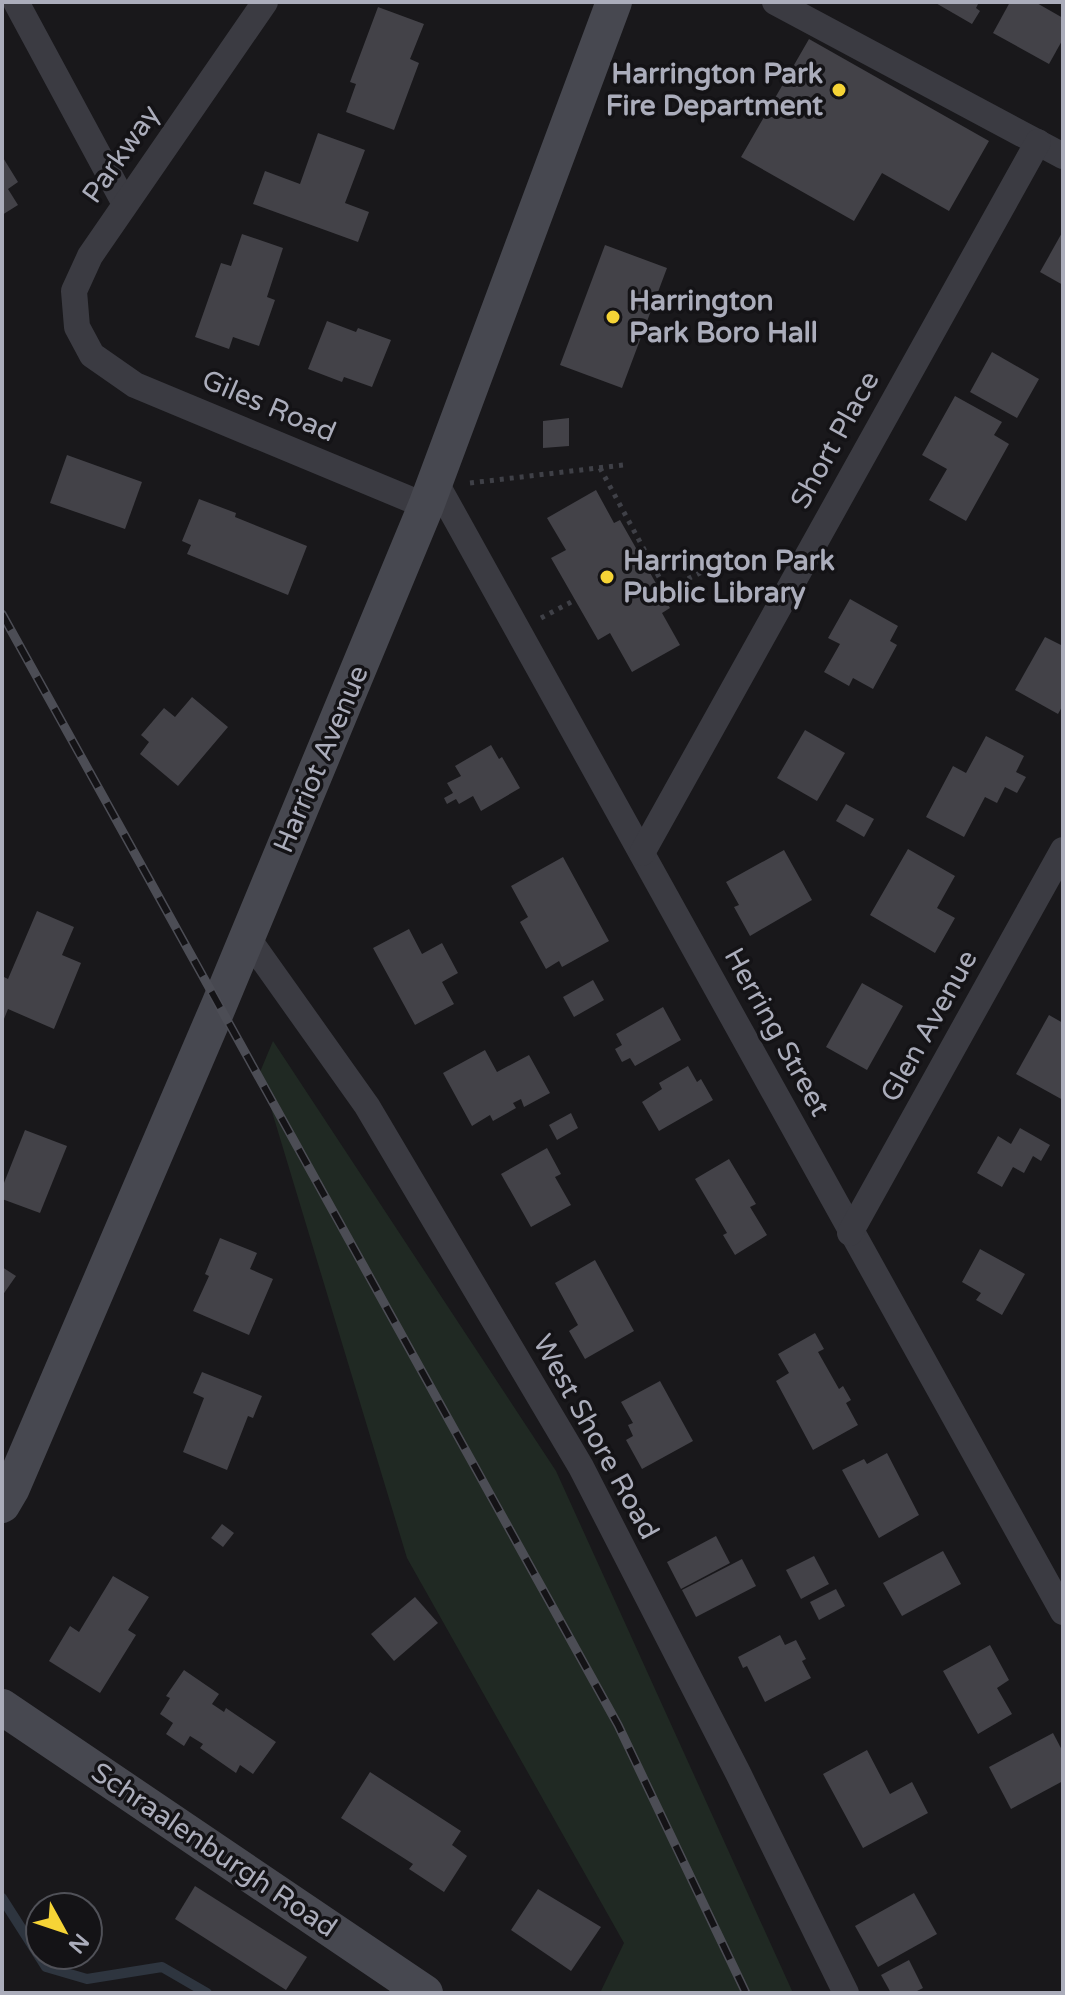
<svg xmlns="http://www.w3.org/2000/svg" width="1065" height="1995" font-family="'Varela Round',sans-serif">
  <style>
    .green { fill: #202923 }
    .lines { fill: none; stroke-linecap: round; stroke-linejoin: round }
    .stream { stroke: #2e353f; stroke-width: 10 }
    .building { fill: #434248 }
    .path { stroke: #3f4047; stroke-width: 5; stroke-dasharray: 4 6; stroke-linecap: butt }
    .street { stroke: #3b3b42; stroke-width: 26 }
    .secondary { stroke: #474850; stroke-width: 36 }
    .rail-casing { stroke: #4c4d55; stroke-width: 9 }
    .rail { stroke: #141316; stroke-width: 6; stroke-dasharray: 18; stroke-linecap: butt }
    .poi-dot { fill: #f6d436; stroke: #141316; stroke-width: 3 }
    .labels { text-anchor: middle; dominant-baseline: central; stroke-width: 7; stroke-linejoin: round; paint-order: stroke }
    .poi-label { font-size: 28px; font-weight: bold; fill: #abadbb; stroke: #141316; text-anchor: start }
    .street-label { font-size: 28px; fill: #abadbb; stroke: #141316 }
  </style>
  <rect width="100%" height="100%" fill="#19181b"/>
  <polygon class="green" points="273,1041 556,1471 793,1993 600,1993 624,1943 407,1558 260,1072"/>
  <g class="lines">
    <polyline class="stream" points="2,1898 46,1967 87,1979 162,1967 207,1993"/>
  </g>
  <g class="building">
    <polygon points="934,2 979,2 976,8 980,11 972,24"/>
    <polygon points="1010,2 1035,2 1063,18 1063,39 1049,64 993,33"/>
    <polygon points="378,7 424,24 410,59 419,63 394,130 346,112 356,84 350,82"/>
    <polygon points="809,39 989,141 949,211 882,173 854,221 741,157"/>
    <polygon points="318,133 365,150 345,203 369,212 358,242 253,204 265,171 300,184"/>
    <polygon points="2,156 18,182 8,189 18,205 2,215"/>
    <polygon points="1063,231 1063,285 1040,272"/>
    <polygon points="242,234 283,248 267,297 275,300 259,346 233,337 229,349 195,337 221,263 231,266"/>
    <polygon points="605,245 667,268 622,388 560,365"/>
    <polygon points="327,321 356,332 358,328 391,340 372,387 344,377 342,382 308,369"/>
    <polygon points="992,352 1039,379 1017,418 970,392"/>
    <polygon points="955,396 1002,422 994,435 1009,444 966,521 929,500 947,469 922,455"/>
    <polygon points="569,418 569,446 543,448 543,421"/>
    <polygon points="67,455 142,482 125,529 50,503"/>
    <polygon points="596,490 614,523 620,520 670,608 662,613 680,645 632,672 610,633 598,640 551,558 566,550 547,518"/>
    <polygon points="199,499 236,513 235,517 307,546 288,595 187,554 191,545 182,541"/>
    <polygon points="850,599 898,626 890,641 897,645 873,689 853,678 849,686 824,672 840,644 828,638"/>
    <polygon points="1045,637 1063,646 1063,705 1058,714 1015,690"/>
    <polygon points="192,697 228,727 178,786 140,754 149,742 141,735 164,708 175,717"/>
    <polygon points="805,730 845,753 817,801 777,778"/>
    <polygon points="986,736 1024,756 1016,772 1026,777 1017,793 1005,787 997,803 985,797 964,837 926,817 953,766 966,773"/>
    <polygon points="491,745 499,759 502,757 520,788 481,811 473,796 459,804 456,799 447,804 444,798 453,793 447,783 461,776 455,766"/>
    <polygon points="846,804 874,819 864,837 836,821"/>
    <polygon points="908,849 955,876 937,908 955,918 935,953 870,915"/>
    <polygon points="784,850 812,900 750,936 734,907 739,905 726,882"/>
    <polygon points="563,857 609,941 562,967 559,961 546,969 520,922 528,917 511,886"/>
    <polygon points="37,911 74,927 62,955 81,963 54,1029 8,1009 2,1024 2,976 8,979"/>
    <polygon points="409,929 422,954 442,943 458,973 442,982 454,1004 415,1025 373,948"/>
    <polygon points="593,980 604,1000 574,1017 563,997"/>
    <polygon points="862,983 903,1006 867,1070 826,1047"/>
    <polygon points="663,1007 681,1040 635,1066 630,1058 622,1062 615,1049 622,1045 616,1034"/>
    <polygon points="1049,1015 1063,1023 1063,1100 1016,1074"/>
    <polygon points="485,1050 497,1072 529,1055 550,1093 524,1107 521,1099 513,1103 516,1108 493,1121 490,1115 472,1126 443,1073"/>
    <polygon points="688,1066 697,1082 701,1079 713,1100 659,1131 642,1102 662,1089 659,1083"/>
    <polygon points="571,1113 578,1128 557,1140 549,1125"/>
    <polygon points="1020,1128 1050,1145 1041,1161 1033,1156 1024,1173 1013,1167 1002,1187 977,1173 998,1136 1011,1144"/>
    <polygon points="25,1130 67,1146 40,1213 2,1199 2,1188"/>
    <polygon points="547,1148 561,1174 555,1177 571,1205 531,1227 501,1174"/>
    <polygon points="729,1159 756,1204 750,1207 767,1235 735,1255 723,1235 727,1233 695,1179"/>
    <polygon points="220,1238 257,1253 250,1269 273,1279 249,1335 193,1311 209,1276 205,1274"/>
    <polygon points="980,1249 1025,1274 1002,1315 976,1300 981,1293 962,1282"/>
    <polygon points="595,1260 634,1331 585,1359 569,1331 578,1325 555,1283"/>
    <polygon points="2,1267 16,1276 2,1296"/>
    <polygon points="815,1333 824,1349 818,1352 839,1389 843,1386 851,1400 846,1403 858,1425 813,1450 776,1381 789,1373 778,1354"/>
    <polygon points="202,1372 262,1396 253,1418 248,1416 227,1470 183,1452 204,1398 193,1393"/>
    <polygon points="660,1381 693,1441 642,1469 626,1440 633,1436 628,1425 633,1423 621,1402"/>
    <polygon points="887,1453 919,1515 879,1538 842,1470 864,1459 867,1464"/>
    <polygon points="222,1524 234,1533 223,1547 211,1538"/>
    <polygon points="716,1536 730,1563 681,1589 667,1562"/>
    <polygon points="943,1551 961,1584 902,1616 883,1583"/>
    <polygon points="814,1556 829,1584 801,1599 786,1570"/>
    <polygon points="742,1559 756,1586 696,1617 682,1590"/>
    <polygon points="113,1576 149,1597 128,1630 136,1635 100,1693 49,1661 70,1626 79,1632"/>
    <polygon points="836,1589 845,1606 819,1620 810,1602"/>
    <polygon points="415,1597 438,1623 394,1661 371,1634"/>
    <polygon points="780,1635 785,1645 796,1640 806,1659 802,1661 811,1678 765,1702 747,1666 743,1668 738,1657"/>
    <polygon points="990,1645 1009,1680 997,1688 1012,1714 978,1734 943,1671"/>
    <polygon points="184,1670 219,1694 212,1704 224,1712 226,1708 276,1742 253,1774 240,1765 236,1773 200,1748 203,1744 190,1736 184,1746 166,1734 173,1723 160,1714 170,1698 166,1696"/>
    <polygon points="1053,1733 1063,1752 1063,1781 1011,1809 989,1767"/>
    <polygon points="867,1750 890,1794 912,1782 928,1813 863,1848 823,1774"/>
    <polygon points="370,1772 461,1831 452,1845 467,1856 444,1892 409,1869 413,1864 341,1818"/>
    <polygon points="195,1886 307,1957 286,1990 175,1919"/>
    <polygon points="538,1889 601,1927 571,1971 511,1930"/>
    <polygon points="914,1893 937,1934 878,1967 855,1926"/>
    <polygon points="909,1960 923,1988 913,1993 891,1993 881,1975"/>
  </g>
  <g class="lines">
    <g class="path">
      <polyline points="600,468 666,590"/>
      <polyline points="470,483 623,465"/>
      <polyline points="643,561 659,553"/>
      <polyline points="661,592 710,568"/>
      <polyline points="541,618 575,600"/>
    </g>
    <g class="street">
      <polyline points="16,2 125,204"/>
      <polyline points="265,2 90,256 74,291 77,327 92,355 135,385 426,506"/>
      <polyline points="775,2 1063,156"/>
      <polyline points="436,483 1063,1612"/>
      <polyline points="642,853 1038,142"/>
      <polyline points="247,937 367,1106 581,1467 738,1773 846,1993"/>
      <polyline points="850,1233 1063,850"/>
    </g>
    <g class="secondary">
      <polyline points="2,1505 12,1488 219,1005 426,506 614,2"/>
      <polyline points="2,1707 425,1993"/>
    </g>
    <defs>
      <polyline id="rail" points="2,614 618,1725 746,1993"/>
    </defs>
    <use href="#rail" class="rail-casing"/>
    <use href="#rail" class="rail"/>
  </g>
  <g class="poi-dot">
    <circle cx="839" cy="90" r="8"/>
    <circle cx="613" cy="317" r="8"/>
    <circle cx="607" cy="577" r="8"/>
  </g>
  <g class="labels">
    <g class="poi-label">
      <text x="823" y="74" text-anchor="end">Harrington Park<tspan x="823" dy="32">Fire Department</tspan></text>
      <text x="629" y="301">Harrington<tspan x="629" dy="32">Park Boro Hall</tspan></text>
      <text x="623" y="561">Harrington Park<tspan x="623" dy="32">Public Library</tspan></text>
    </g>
    <g class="street-label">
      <text transform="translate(121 154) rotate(-55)">Parkway</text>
      <text transform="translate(269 406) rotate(23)">Giles Road</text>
      <text transform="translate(835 440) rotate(-61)">Short Place</text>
      <text transform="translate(321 759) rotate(-67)">Harriot Avenue</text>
      <text transform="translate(929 1026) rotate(-61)">Glen Avenue</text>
      <text transform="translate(777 1032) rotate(61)">Herring Street</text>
      <text transform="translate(596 1437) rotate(61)">West Shore Road</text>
      <text transform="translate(214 1850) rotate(34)">Schraalenburgh Road</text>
    </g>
  </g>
  <rect width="1065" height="1995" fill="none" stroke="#abadbb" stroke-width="8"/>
  <g transform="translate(64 1931) rotate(130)"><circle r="38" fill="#141316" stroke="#505158" stroke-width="2"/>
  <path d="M0-6L14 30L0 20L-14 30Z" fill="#f6d436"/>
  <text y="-12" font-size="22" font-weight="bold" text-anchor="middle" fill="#abadbb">N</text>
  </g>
</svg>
